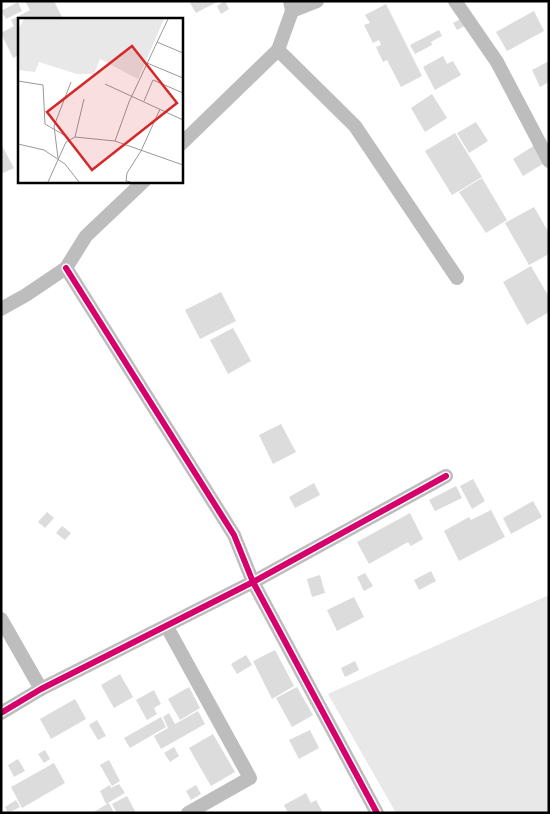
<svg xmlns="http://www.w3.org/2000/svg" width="550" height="814" font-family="'Sofia Sans Condensed',sans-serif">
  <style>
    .green { fill: #e8e8e8 }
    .building { fill: #dcdcdc }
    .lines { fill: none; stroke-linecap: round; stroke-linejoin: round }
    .minor { stroke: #bdbdbd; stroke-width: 14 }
    .cycleway-casing { stroke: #fff; stroke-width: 9 }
    .cycleway { stroke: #d6006c; stroke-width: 6 }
    .inset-road { fill: none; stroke: #999; stroke-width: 1 }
    .view { fill: #d62828; fill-opacity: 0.15; stroke: #d62828; stroke-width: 2.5 }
    .inset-edge { fill: none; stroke: #000; stroke-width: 2.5 }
  </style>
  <rect width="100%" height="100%" fill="#fff"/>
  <polygon class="green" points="549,595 549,813 396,813 328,694"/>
  <g class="building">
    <polygon points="25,1 54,1 63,19 19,19 19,55 13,58 1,33 14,26 11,20 30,10"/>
    <polygon points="189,1 219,1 196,13"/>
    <polygon points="225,1 229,9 221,14 217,6"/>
    <polygon points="18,2 22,11 6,19 1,11"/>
    <polygon points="386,4 422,76 401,87 387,60 383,62 376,47 381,45 379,40 373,43 364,25 370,23 365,15"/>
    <polygon points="534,11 544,31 507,51 496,32"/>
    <polygon points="463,18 467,25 457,30 453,23"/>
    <polygon points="439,30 442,36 431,42 432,45 415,54 410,45"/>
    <polygon points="443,56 447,64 453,61 461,75 435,90 423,67"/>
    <polygon points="549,61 549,82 540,87 532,70"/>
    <polygon points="432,94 447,118 425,132 411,108"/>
    <polygon points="476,122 488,141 469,153 457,133"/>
    <polygon points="455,133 482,177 452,195 425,151"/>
    <polygon points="1,144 14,168 1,174"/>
    <polygon points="535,145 546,162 523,176 513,159"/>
    <polygon points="482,178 507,220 486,233 459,192"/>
    <polygon points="534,207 549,233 549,254 529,265 505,223"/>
    <polygon points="531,266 549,297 549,312 527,325 503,282"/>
    <polygon points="221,292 236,321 200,339 185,310"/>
    <polygon points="233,328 251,361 228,374 210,340"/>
    <polygon points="281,424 296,452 273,464 259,435"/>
    <polygon points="473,479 485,501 472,509 460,486"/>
    <polygon points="314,483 320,495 295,508 289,497"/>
    <polygon points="456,486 462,498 435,511 429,500"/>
    <polygon points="533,501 542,517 511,534 503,518"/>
    <polygon points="491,510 505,537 459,561 444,531 469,517 471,520"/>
    <polygon points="47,512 54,518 45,528 38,522"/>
    <polygon points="410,513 423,539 411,546 408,542 369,564 357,542"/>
    <polygon points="62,526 71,533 65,540 56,533"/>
    <polygon points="431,571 436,581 419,590 414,580"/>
    <polygon points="365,573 373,586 364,591 357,577"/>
    <polygon points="320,575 325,593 312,597 307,579"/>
    <polygon points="354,597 364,617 337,631 327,610"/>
    <polygon points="275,650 294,686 272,699 253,661"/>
    <polygon points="246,655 252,665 237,674 231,664"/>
    <polygon points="355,661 359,670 345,677 341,668"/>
    <polygon points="120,674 133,697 114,708 101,685"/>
    <polygon points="189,687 200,708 180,720 168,699"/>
    <polygon points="297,687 313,715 292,727 276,698"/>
    <polygon points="154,690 161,704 154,708 157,714 147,720 136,700"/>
    <polygon points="75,699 86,719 51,739 40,719"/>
    <polygon points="198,711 205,724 161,749 154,736 168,728 163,717 169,713 175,724"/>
    <polygon points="161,717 166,727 130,748 124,738"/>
    <polygon points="97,720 106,736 98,740 89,725"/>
    <polygon points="310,730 319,748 299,759 289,740"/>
    <polygon points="213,734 235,772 211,786 189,748"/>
    <polygon points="174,747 179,756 170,762 164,753"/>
    <polygon points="45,750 50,759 44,763 38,754"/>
    <polygon points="18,759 25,771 14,777 8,765"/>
    <polygon points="109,760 120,781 112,786 100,765"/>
    <polygon points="54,763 65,783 22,808 11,787"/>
    <polygon points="119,784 125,793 106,804 100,791 110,785 111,788"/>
    <polygon points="196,785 201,794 191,800 186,791"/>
    <polygon points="306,793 311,803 316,800 323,813 288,813 284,805"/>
    <polygon points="127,796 136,813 117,813 112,804"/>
    <polygon points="16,800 20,807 8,813 5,807"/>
    <polygon points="109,803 114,813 92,813"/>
  </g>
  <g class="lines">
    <g class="minor">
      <polyline points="455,1 497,62 549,161"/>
      <polyline points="292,11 317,1"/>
      <polyline points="278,50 355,126 457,278"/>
      <polyline points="181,144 278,50 292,11 290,1"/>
      <polyline points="66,268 234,535 253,582 377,813"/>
      <polyline points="1,309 26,295 66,268 86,236 144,181"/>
      <polyline points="1,619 41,689"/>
      <polyline points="167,627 250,778 188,813"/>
      <polyline points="1,713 41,689 253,582 446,476"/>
    </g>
    <defs>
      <g id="cycleway">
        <polyline points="66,268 234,535 253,582 377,813"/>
        <polyline points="1,713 41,689 253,582 446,476"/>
      </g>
    </defs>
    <use href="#cycleway" class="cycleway-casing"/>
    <use href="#cycleway" class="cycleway"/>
  </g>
  <g transform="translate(18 18)">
    <rect width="165" height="165" fill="#fff"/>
    <path d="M6 1H146L120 61 82 41 76 56H59L21 44 17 54 0 52V11Z" fill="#e8e8e8"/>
    <path class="inset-road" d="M139 24 165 35M129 45 165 60M0 63 25 67 27 106 51 120M87 66 165 102M126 83 135 62 165 75M57 119 66 81M97 123 111 84 150 1M0 126 26 132 47 146 61 164M40 140 36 108 53 64M30 164 48 124 57 119 97 123 165 147M112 164 108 163 109 155 123 133 142 91"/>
    <path class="view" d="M114 28 159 85 74 152 29 94Z"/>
    <rect width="165" height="165" class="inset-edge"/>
  </g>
  <rect width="550" height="814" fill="none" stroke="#000000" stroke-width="5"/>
</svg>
